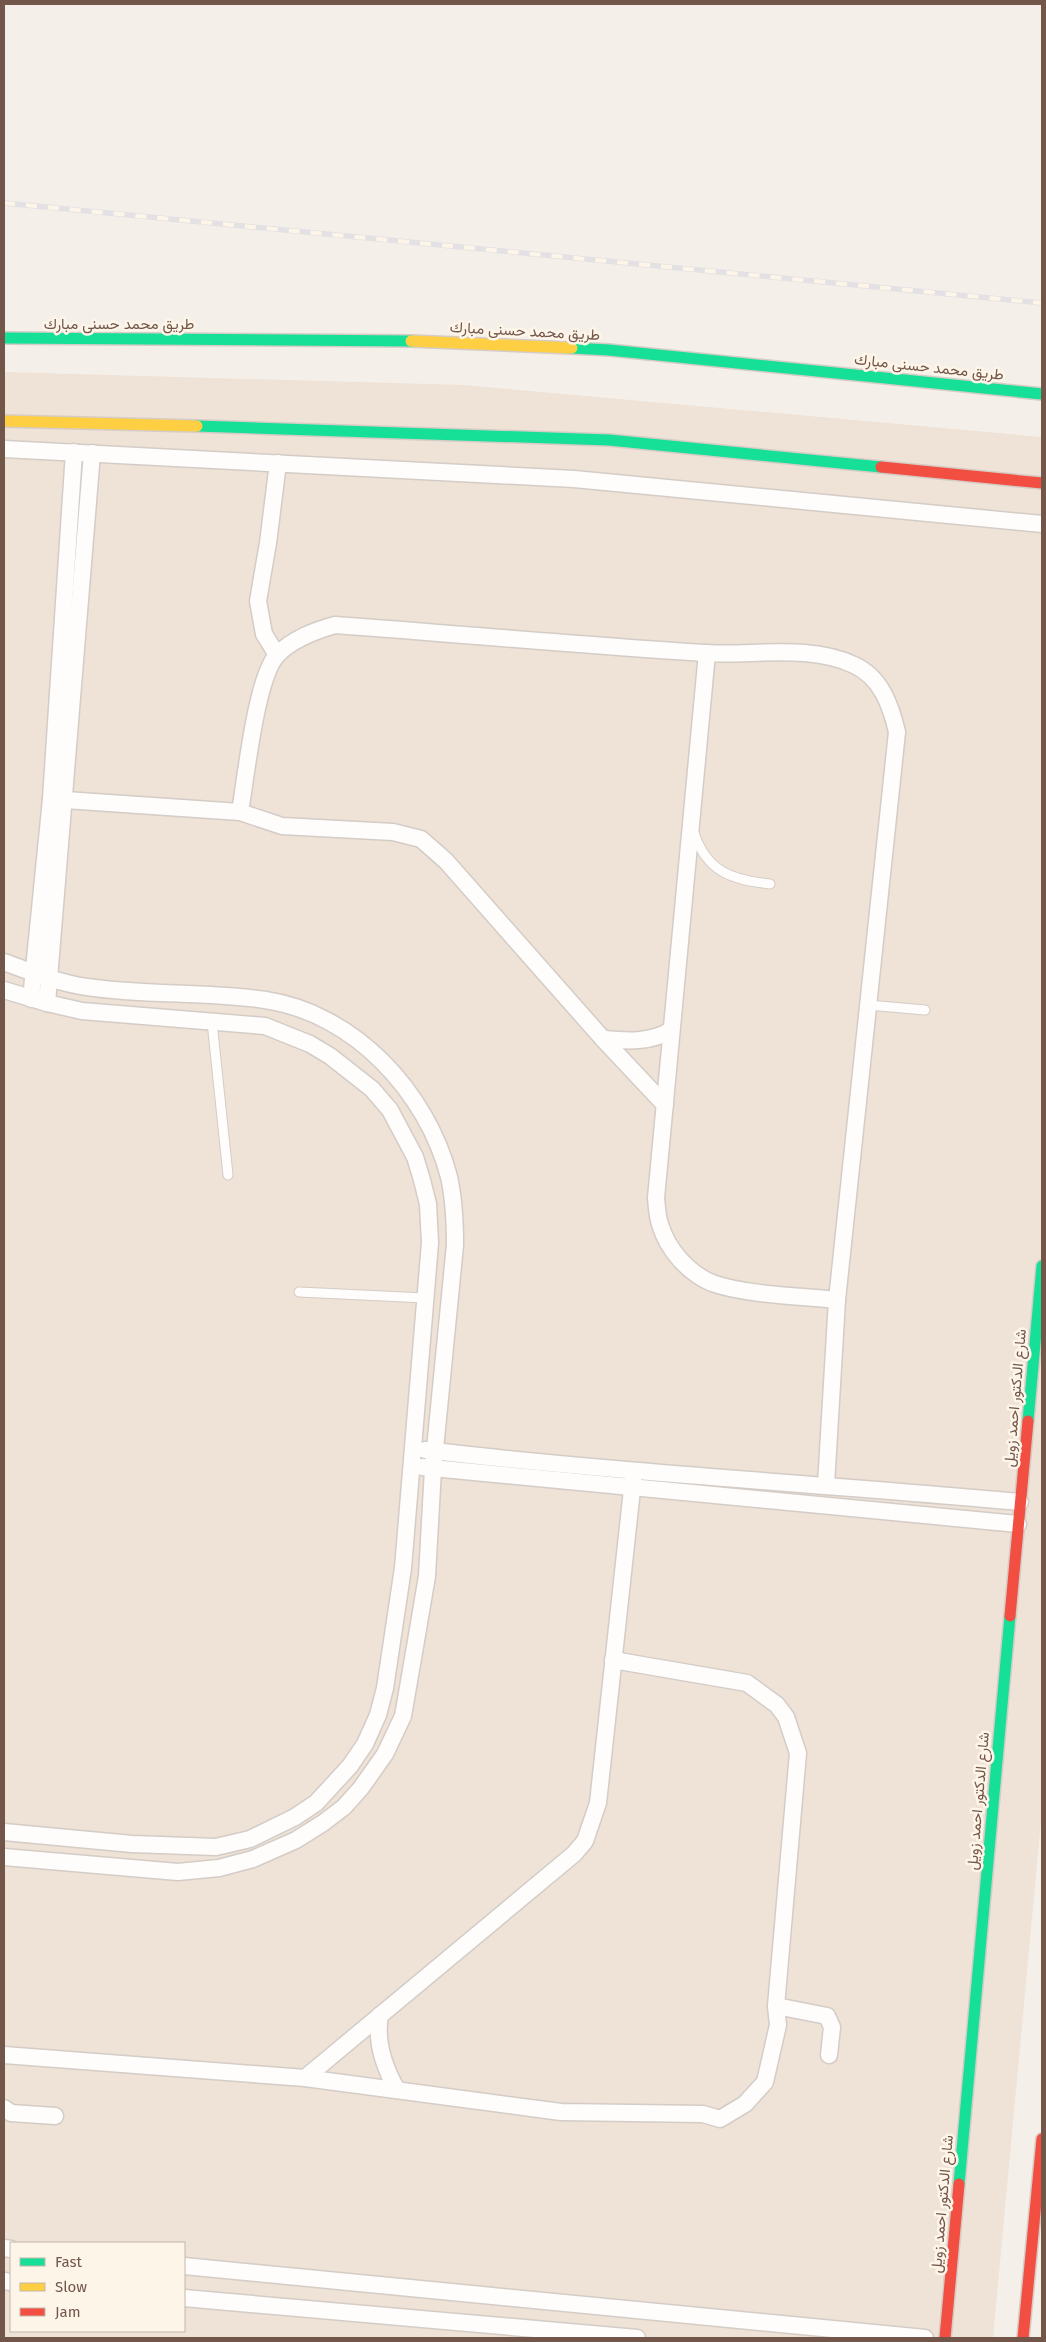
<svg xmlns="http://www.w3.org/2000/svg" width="1046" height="2342" font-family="'Fira Sans',Vazirmatn,sans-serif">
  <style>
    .residential { fill: #efe2d6; fill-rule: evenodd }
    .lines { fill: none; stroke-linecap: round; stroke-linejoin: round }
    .lane-casing { stroke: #d4ccc6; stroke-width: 11 }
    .street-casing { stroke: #d4ccc6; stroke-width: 19 }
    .fast-casing { stroke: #d5ccc6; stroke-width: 14 }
    .slow-casing { stroke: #d5ccc6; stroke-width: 14 }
    .jam-casing { stroke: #d5ccc6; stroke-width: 14 }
    .lane { stroke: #fefdfc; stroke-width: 9 }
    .street { stroke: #fefdfc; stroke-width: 16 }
    .fast { stroke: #16e098; stroke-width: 11 }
    .slow { stroke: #ffcf43; stroke-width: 11 }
    .jam { stroke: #f24e42; stroke-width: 11 }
    .rail-casing { stroke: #e3e1e4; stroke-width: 5.5 }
    .rail { stroke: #fef5e9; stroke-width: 4; stroke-dasharray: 11; stroke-linecap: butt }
    .labels { text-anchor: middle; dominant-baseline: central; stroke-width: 5; stroke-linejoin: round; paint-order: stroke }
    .street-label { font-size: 15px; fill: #72564a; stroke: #fef5e9 }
  </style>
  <rect width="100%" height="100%" fill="#f5efe9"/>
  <path class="residential" d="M4 372 463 385 1042 437V1810L993 2338H4ZM11 2243H184V2331H11Z"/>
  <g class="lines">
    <defs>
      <g id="lane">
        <path d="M694 833C707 872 732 880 770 884"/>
        <polyline points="868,1005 925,1010"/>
        <polyline points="212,1022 228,1175"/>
        <polyline points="299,1292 425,1298"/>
      </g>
      <g id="street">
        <polyline points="4,449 574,479 1042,524"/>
        <path d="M707 653 656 1198C657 1206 657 1216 660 1224 667 1249 688 1273 712 1283 746 1295 800 1296 837 1300"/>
        <polyline points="277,655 264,634 258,601 268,543 278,463"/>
        <polyline points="51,799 240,812 282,826 393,832 421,839 446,861 603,1039 665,1105"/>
        <path d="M240 812C246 777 256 678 277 655 292 639 314 631 335 625 458 634 581 645 705 653 753 656 809 644 854 665 881 677 891 706 897 732L837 1300 826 1485"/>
        <path d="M4 962C31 972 59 983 87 987 146 996 206 991 265 1000 354 1013 427 1092 449 1177 454 1199 455 1222 455 1245L433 1469 427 1576 416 1641 403 1716 385 1754 361 1788 344 1807 323 1823 296 1840 253 1859 219 1868 178 1872 4 1857"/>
        <polyline points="4,990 47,1003 82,1011 265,1026 310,1044 330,1056 372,1089 390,1110 415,1157 422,1180 428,1204 430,1243 403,1568 385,1688 378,1715 365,1744 350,1766 316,1803 295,1817 250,1839 216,1847 132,1844 4,1832"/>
        <polyline points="31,999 51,799 74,452"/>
        <polyline points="47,1003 92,453"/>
        <path d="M603 1039C626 1041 651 1043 671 1030"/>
        <path d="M425 1450C623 1473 822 1484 1020 1502"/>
        <polyline points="422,1467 1018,1524"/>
        <polyline points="776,2006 827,2016 832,2027 829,2055"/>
        <path d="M380 2015C375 2042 384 2067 397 2090"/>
        <polyline points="4,2055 305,2078 561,2112 703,2114 720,2119 745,2104 765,2082 778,2025 776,2006 798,1753 786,1717 777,1705 747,1683 613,1660"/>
        <polyline points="305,2078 574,1854 585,1841 598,1803 634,1471"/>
        <polyline points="4,2108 11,2113 55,2116"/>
        <polyline points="4,2248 11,2249"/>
        <polyline points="184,2266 925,2338"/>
        <polyline points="4,2281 11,2282"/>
        <polyline points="184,2298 637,2338"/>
      </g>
      <g id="fast">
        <polyline points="4,338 411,341"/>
        <polyline points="572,348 609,350 1042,394"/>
        <polyline points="197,426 609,440 881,467"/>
        <polyline points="1028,1421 1042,1266"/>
        <polyline points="959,2184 1010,1616"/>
      </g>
      <g id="slow">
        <polyline points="411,341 572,348"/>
        <polyline points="4,421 197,426"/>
      </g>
      <g id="jam">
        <polyline points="881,467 1042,483"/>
        <polyline points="1010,1616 1028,1421"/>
        <polyline points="945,2338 959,2184"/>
        <polyline points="1023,2338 1042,2139"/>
      </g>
    </defs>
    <use href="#lane" class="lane-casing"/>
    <use href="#street" class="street-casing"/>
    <use href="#fast" class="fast-casing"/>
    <use href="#slow" class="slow-casing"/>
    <use href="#jam" class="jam-casing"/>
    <use href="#lane" class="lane"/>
    <use href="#street" class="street"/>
    <use href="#fast" class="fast"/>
    <use href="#slow" class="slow"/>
    <use href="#jam" class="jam"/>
    <defs>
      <polyline id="rail" points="4,203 1042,303"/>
    </defs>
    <use href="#rail" class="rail-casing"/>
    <use href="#rail" class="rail"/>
  </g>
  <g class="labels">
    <g class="street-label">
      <text x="119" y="324">طريق محمد حسنى مبارك</text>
      <text transform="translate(525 331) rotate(3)">طريق محمد حسنى مبارك</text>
      <text transform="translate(929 367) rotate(6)">طريق محمد حسنى مبارك</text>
      <text transform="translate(1015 1398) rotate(-85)">شارع الدكتور احمد زويل</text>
      <text transform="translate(978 1801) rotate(-85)">شارع الدكتور احمد زويل</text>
      <text transform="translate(942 2204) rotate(-85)">شارع الدكتور احمد زويل</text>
    </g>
  </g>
  <rect width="1046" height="2342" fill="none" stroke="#72564a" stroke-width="10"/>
  <rect x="10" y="2242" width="175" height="90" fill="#fef5e9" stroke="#c6b5a9"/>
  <rect x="20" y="2258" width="25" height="8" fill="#16e098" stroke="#c6b5a9"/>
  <text x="55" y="2267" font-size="15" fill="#72564a">Fast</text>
  <rect x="20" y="2283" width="25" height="8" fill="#ffcf43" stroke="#c6b5a9"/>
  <text x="55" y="2292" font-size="15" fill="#72564a">Slow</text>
  <rect x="20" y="2308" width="25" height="8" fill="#f24e42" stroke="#c6b5a9"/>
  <text x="55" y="2317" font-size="15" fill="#72564a">Jam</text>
</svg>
